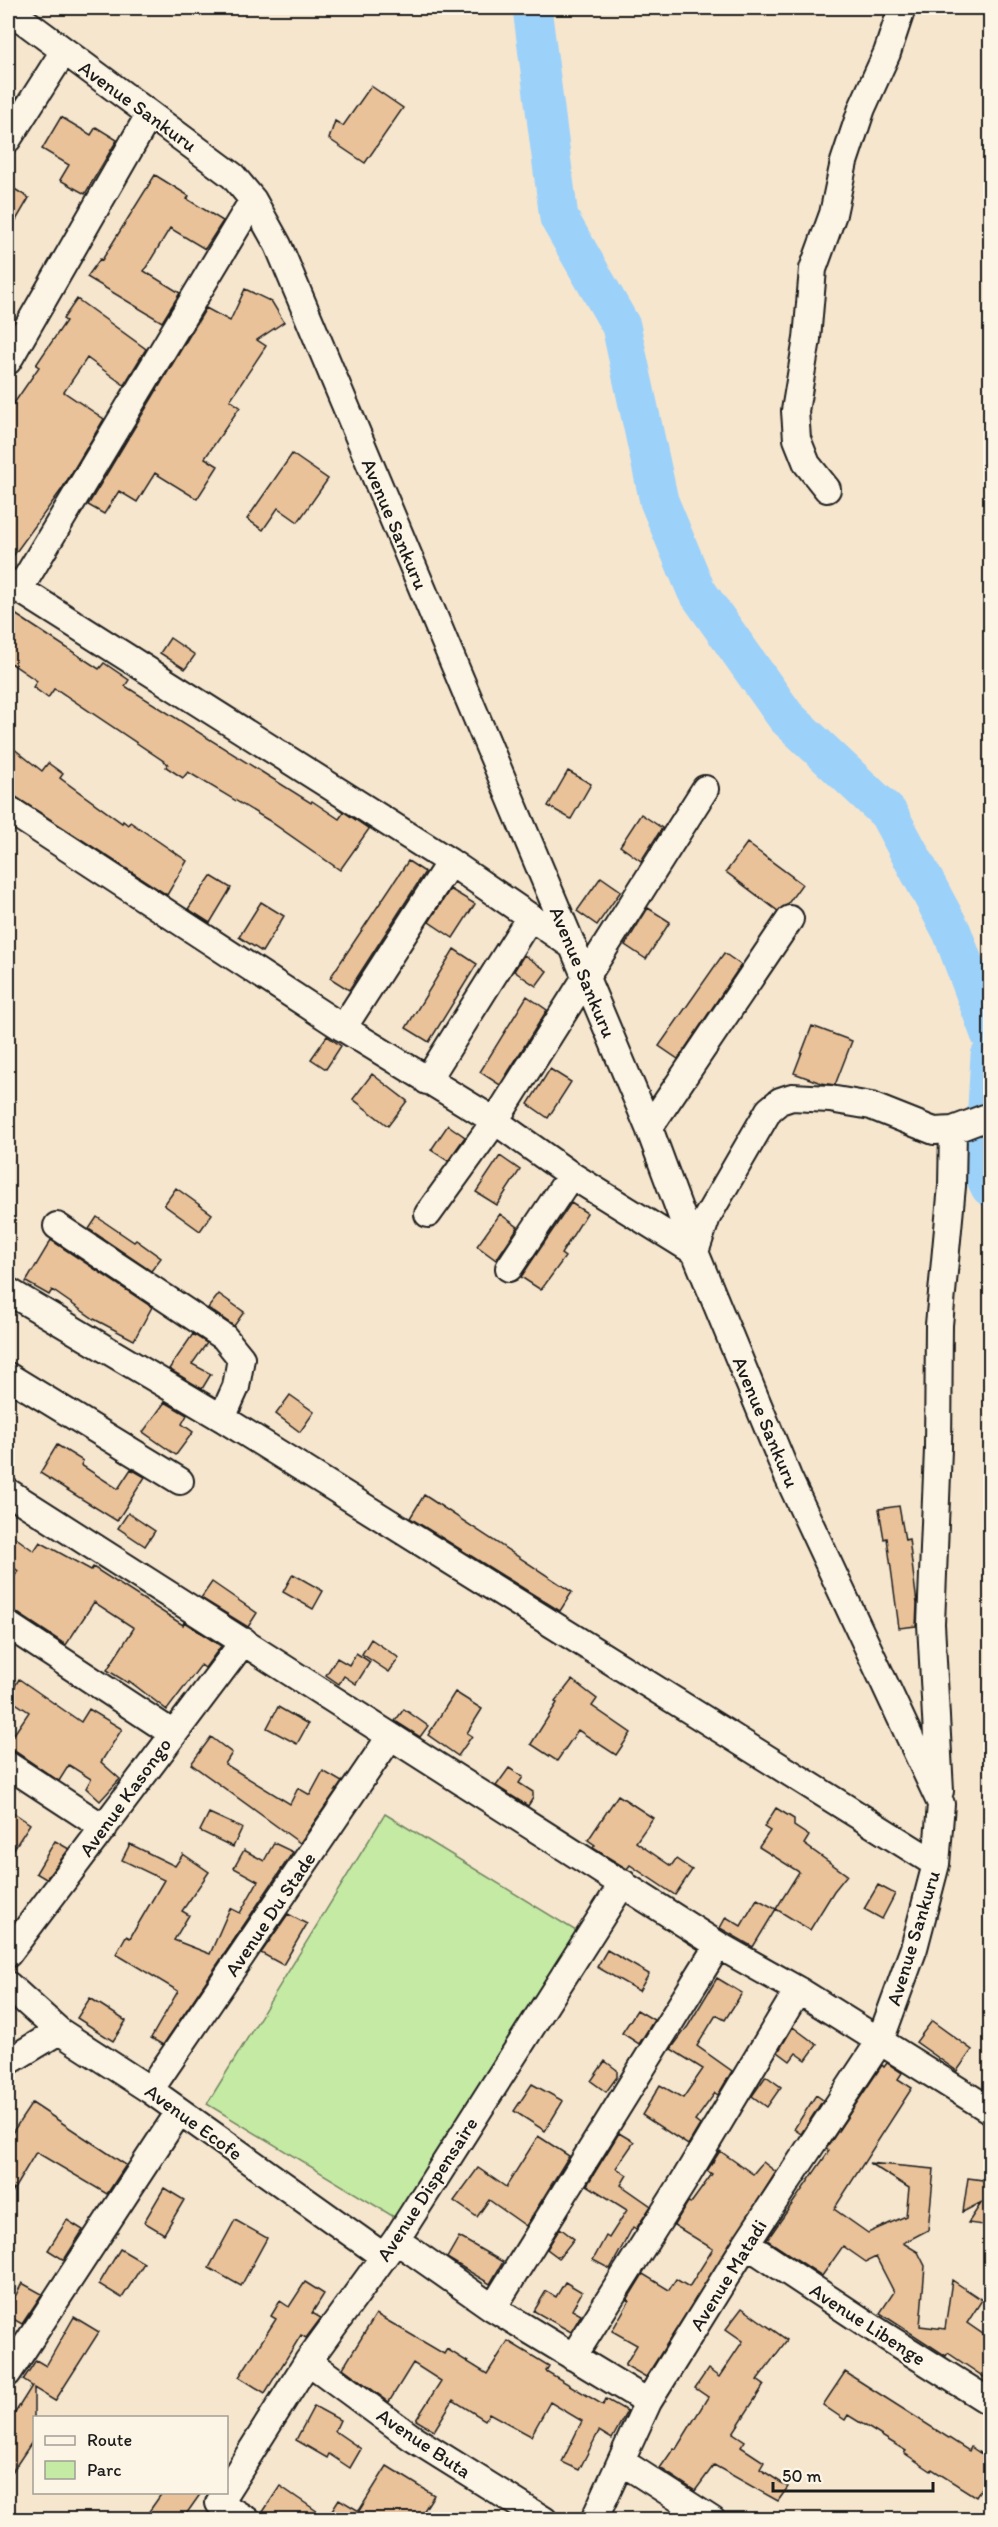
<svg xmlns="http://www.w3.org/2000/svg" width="998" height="2527" font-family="Itim,sans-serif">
<rect width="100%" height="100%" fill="#f6e6ce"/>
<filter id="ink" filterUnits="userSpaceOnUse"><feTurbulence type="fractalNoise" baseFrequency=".0167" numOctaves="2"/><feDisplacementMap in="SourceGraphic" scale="12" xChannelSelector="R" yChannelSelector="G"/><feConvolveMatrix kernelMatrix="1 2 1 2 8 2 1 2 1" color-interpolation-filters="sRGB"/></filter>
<g filter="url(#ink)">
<path fill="#c5eaa4" stroke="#708360" stroke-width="1.5" d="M385,1814l196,120 -177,289 -197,-119z"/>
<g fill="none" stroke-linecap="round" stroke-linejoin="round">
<path stroke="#9cd1fa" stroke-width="39" d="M532,8l27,210 62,108 38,175 37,89 90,127 102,96 64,119 38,102
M990,1056l-7,117 7,14"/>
</g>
<path fill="#e9c29a" stroke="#1c1c1c" stroke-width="1.5" d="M371,86l32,22 -38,55 -36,-24 6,-18 8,5z
M61,117l30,18 5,-8 21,13 -32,54 -25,-14 9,-15 -27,-16z
M155,175l34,21 -2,3 36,22 -18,28 -35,-21 -26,43 36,22 -18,29 -75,-45 13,-18 2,1z
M8,185l21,13 -21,36z
M245,289l27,13 12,20 -27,18 9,6 -36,54 10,7 -35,51 13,8 -21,33 -42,-26 -18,29 -18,-11 -15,23 -16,-9 118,-197 24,13z
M77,299l69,50 -22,36 -37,-27 -23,34 40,27 -42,70 -54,74v-151l31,-45 -3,-2 30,-44 -3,-2z
M292,454l36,25 -30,43 -20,-14 -15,22 -16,-11z
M15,614l84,55 5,-6 25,17 -4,6 186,117 1,-2 27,18 5,-7 25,17 -29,41 -72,-50 -80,-48 -5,6 -17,-11 2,-3 -109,-73 -5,-2 -6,9 -15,-11 4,-6 -29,-20v-37z
M170,638l25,17 -10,14 -25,-16z
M8,744l34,27 6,-8 15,11 -3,4 62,45 1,-2 5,4 2,-3 57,39 -20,34 -159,-103z
M568,771l23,13 -20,35 -23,-13z
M641,814l21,14 -21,33 -21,-15z
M747,843l55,41 -15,21 -9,6 -52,-39z
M408,861l17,11 -76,118 -19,-12z
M211,876l20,12 -21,35 -22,-14z
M601,877l20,14 -24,34 -20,-14z
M450,889l25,15 -22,34 -24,-16z
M261,902l23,14 -22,36 -23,-15z
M648,908l22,14 -24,37 -21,-14z
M454,949l23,15 -48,78 -23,-14z
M724,953l17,12 -63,94 -19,-13z
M524,955l23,16 -11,15 -22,-15z
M527,996l20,14 -47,75 -20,-13z
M812,1026l40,15 -17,44 -14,-2 -27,-10z
M327,1036l14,10 -15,23 -15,-10z
M550,1069l21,13 -23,36 -20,-14z
M372,1074l35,27 -19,25 -35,-27z
M448,1125l17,12 -17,24 -17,-11z
M500,1156l20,14 -23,35 -21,-13z
M176,1188l36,26 -12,17 -36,-26z
M571,1203l16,10 -26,41 4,3 -24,33 -20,-13z
M500,1214l18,13 -22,33 -19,-14z
M97,1217l37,25 2,-2 25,18 -10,13 -62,-42z
M51,1240l101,67 -18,33 -40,-21 -42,-29 -3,5 -23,-13z
M219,1294l25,18 -10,14 -26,-18z
M193,1334l14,9 -15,21 19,10 -9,15 -33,-20z
M290,1395l24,17 -14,20 -24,-18z
M165,1402l22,13 -5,9 11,8 -17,23 -33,-23z
M57,1445l26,16 -2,4 37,24 13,-20 14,8 -28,44 -77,-48z
M424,1495l148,97 -12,19 -150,-93z
M899,1506l6,34 4,-1 8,65 -1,22 -17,2 -12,-90 -3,1 -5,-30z
M128,1513l27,18 -10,15 -27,-18z
M8,1532l26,19 6,-9 51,28 2,-3 90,58 1,-3 37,24 -16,22 -4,-3 -34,45 -38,-29 -1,2 -21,-13 27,-42 -40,-26 -28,43 -50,-33 -8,-2v-24l10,-15 -10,-8z
M293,1574l30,17 -10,18 -30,-17z
M212,1582l45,31 -9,14 -47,-29z
M371,1639l28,19 -10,14 -27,-18z
M356,1653l14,9 -14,22 -12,-8 -5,8 -13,-9 11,-17 12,7z
M19,1679l62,43 8,-13 33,20 -21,33 19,17 -20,22 -14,-13 5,-9 -22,-14 -10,16 -43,-29 -8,-2v-7l21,-31 -21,-14z
M572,1680l25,19 -5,7 39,27 -15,22 -38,-25 -21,31 -26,-17 26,-41 -2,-1z
M455,1692l27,17 -15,24 5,3 -14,20 -30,-21z
M278,1707l30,17 -11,20 -30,-16z
M404,1709l24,17 -8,11 -25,-16z
M211,1737l21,16 -7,11 65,40 8,-16 12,7 13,-24 19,11 -42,61 -109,-79z
M509,1768l14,9 -4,6 14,9v6l-5,8 -32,-20z
M618,1795l35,23 -17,24 35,24 5,-7 16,11 -17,25 -45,-30 -3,4 -34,-21 2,-3 -7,-5z
M776,1808l18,11v7l15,10 -5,8 43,31 -13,16 -24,39 -34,-21 23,-37 -40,-25 11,-16 -6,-4z
M8,1809l22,15 -22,34z
M209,1813l33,15 -9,19 -33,-16z
M55,1841l14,8 -23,30 -10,-6z
M274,1843l19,9 -130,193 -12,-7 27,-47 -62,-37 10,-18 4,2 34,-58 -42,-20 8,-16 45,22 8,-12 26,18 -27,39 7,4 -15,25 36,14 20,-46 10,5 18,-32 -24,-13 10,-18 20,11z
M878,1885l17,9 -13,25 -18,-10z
M757,1899l19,10 -23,38 -33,-19 6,-11 15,9z
M288,1914l19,10 -24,41 -22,-12z
M607,1950l42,24 -10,17 -42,-24z
M717,1978l25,15 -17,27 -9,-5 -19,31 35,25 -14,24 -3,-2 -20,28 5,4 -12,20 -46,-30 18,-30 23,13 20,-29 -32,-20 17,-23z
M90,1998l36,23 -13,20 -36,-23z
M637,2010l17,10 -15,24 -17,-11z
M932,2021l40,29 -15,21 -41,-29z
M793,2027l24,18 -11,15 -10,-7 -6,8 -12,-9z
M605,2061l12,9v7l-11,15 -15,-11z
M887,2063l15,10 -4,6 14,9 -78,121 34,24 38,-17 3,-28 -40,-25 65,6 -6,61 -25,13 15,9 7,14 -5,60 25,3 7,-49 30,20 -15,23 23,16v42l-42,-28 -2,3 -66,-43 14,-21 -18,-35 -10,5 -23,-16 -21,30 -55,-36 62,-89 -3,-2 56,-84 2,2z
M766,2076l15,11 -14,20 -15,-11z
M532,2084l31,17 -18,30 -31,-20z
M816,2095l7,5 -22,34 -7,-5z
M32,2103l94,62 -19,29 -71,-42 -28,47v-60z
M619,2133l15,9 -18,26 11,7 -6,10 30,21 -15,23 -3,-2 -23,42 -17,-9 13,-24 3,2 18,-28 -40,-25z
M538,2136l31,20 -43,70 -37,-26 -12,17 -23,-16 24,-33 28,19z
M720,2151l33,23 10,-12 13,10 -130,205 -21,-12 12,-20 -25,-14 17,-30 -2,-1 16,-26 26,16 7,-11 13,8 24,-38 -39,-24 14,-23 3,1 21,-29 -5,-3z
M968,2178l22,3v45l-22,-3 14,-21 -19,10z
M164,2188l20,12 -20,34 -20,-12z
M67,2220l16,10 -19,30 -16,-10z
M235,2220l32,18 -26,48 -32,-18z
M560,2228l14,11 -15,19 -12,-9z
M459,2237l44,25 -13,22 -43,-26z
M120,2249l24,14 -22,35 -23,-14z
M305,2282l19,12 -12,19 9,5 -15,20 -5,-3 -36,58 -26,-16 37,-58 -5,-3 9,-15 9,6z
M565,2282l17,10 -10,18 9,5 -10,17 -37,-21 12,-20 10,6z
M22,2283l20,11 -20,30 -14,-8v-5z
M742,2308l45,32 -30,40 7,5 -31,48 12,8 -4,6 23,15 -4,7 28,18 -10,14 -64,-36 -19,26 -35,-23 14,-20 2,1 32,-52 -13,-9 13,-19 11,8 24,-36 -17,-12z
M376,2314l68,40 3,-5 40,25 21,-33 41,25 -3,5 57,34 3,-6 21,12 -15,28 -13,-8 -20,39 -17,-8 20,-41 -32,-19 -19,34 -42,-23 -4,7 -32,-20 -19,31 -18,-11 25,-39 -28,-18 -24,39 -46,-34z
M74,2317l25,15 -44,69 -21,-13v51l-26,39v-54l24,-38 -9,-6 13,-20 10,6z
M845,2372l124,79 2,-4 19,13v15l-14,22 -44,-28 -1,2 -27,-18 2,-2 -58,-36 -3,5 -22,-15z
M314,2406l26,14 -5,11 26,18 -11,19 -21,-14 -2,4 -31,-18z
M387,2466l47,29 -16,25h-156l-1,-5 19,-29 47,32 12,-19 20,12z
M162,2493h39l-19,27h-39z"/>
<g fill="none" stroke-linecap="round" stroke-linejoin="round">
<defs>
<path id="street" d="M8,9l225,167 20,24 25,45 371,883 46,124 93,225 153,327 -5,60 -22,84 -34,93 -134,203 -98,158 -54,118
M8,139l56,-88
M8,361l141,-246
M827,489l-20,-25 -10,-25 -2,-28 12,-72 6,-70 20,-55 11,-52 18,-54 25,-55 15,-45
M8,582l442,280 121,83
M19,590l234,-390
M8,809l335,219 152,93 76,54 124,77 12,-35 62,-107 11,-9 12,-4 38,2 41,7 63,25 19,-1 37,-14
M343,1028l107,-166
M427,1081l103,-164
M649,1128l141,-209
M428,1214l67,-93 210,-332
M57,1226l167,111 17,21 -5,29 -14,31
M509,1268l62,-93
M8,1291l214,127 714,446
M8,1376l172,105
M8,1492l710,453 80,45 192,120
M8,1625l164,108
M8,1765l96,63
M940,1791l-9,-167 7,-175 1,-124 13,-139 1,-56
M8,1954l236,-313
M8,1985l51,46 91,59 233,166
M8,2062l51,-31
M150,2090l240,-353
M396,2240l97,68 155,94
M746,2244l139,92 105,66
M493,2308l225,-363
M573,2357l109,-173 116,-194
M308,2361l103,76 133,83
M8,2373l171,-261
M622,2462l90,58
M226,2491l82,-130 88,-121 227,-357
M219,2503l28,17"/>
</defs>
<use href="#street" stroke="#1c1c1c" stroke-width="30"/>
<use href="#street" stroke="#fcf5e5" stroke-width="26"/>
</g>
</g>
<g text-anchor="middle" stroke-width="4.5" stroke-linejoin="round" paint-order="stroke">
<g font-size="20" fill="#1c1c1c" stroke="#fcf5e5">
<text transform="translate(138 106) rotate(36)" y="7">Avenue Sankuru</text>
<text transform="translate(395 524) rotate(67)" y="7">Avenue Sankuru</text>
<text transform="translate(583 972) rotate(67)" y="7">Avenue Sankuru</text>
<text transform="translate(766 1422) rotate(67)" y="7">Avenue Sankuru</text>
<text transform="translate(125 1797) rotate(-54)" y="7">Avenue Kasongo</text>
<text transform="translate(270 1914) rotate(-56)" y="7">Avenue Du Stade</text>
<text transform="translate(913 1938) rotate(-73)" y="7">Avenue Sankuru</text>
<text transform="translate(194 2122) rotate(36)" y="7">Avenue Ecofe</text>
<text transform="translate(427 2189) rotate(-57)" y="7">Avenue Dispensaire</text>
<text transform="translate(728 2275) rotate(-58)" y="7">Avenue Matadi</text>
<text transform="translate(868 2324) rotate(33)" y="7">Avenue Libenge</text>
<text transform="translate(424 2443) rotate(34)" y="7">Avenue Buta</text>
</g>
</g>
<rect width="998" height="2527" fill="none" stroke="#fcf5e5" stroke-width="30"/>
<rect x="15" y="15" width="968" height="2497" fill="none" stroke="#1c1c1c" stroke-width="2" filter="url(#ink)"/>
<rect x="33" y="2416" width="195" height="78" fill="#fcf5e5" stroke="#a29e95" stroke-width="1.5"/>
<rect x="45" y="2436" width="30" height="9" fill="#fcf5e5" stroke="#a29e95" stroke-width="1.5"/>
<text x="87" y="2446" font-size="18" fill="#1c1c1c">Route</text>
<rect x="45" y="2461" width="30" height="18" fill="#c5eaa4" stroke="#a29e95" stroke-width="1.5"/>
<text x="87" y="2476" font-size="18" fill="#1c1c1c">Parc</text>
<path d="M773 2482v9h160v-9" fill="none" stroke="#1c1c1c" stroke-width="3"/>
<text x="782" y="2482" font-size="18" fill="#1c1c1c" stroke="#fcf5e5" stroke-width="4.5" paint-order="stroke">50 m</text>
</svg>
